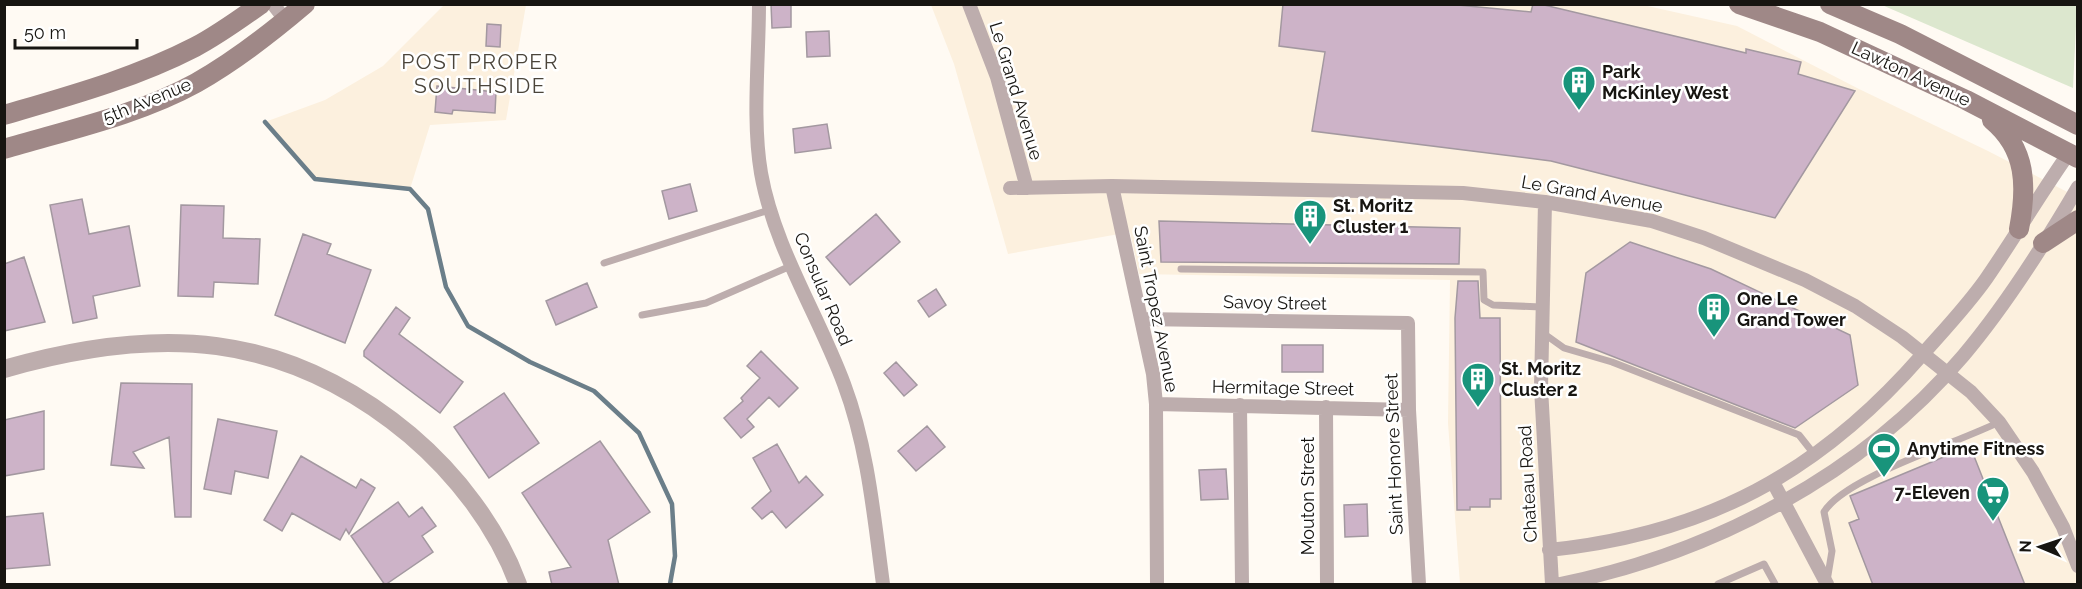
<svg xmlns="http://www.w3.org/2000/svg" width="2082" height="589" font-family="Raleway,sans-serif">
<rect width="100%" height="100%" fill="#fffaf3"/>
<path fill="#fcf0de" d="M444,5h82l-20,115 -76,5 -20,64 -95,-10 -50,-57 60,-22 58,-34z
M931,5h712l94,21 122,63 129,62 89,46v387h-617l-12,-161 2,-143 -311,-6 -9,-42 -122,22 -54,-190z"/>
<path fill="#dce7ce" d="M1882,5h195l-4,83z"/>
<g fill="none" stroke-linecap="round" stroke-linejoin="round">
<path stroke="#6b7e89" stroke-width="4.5" d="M265,122l50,57 95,10 18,20 18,78 22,39 62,36 64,29 45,42 33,71 3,52 -5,28"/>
</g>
<path fill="#cdb3c8" stroke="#a398a0" stroke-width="1.5" d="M771,4h20v23l-19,1z
M1283,4h164l84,8 2,-8h7l206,49v-4l55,13 -3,12 57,17 -80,127 -224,-57 -239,-30 13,-79 -46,-6z
M487,24l14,1 -1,22 -14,-1z
M829,31l1,25 -23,1 -1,-25z
M437,86l59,6 -1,21 -42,-3 -1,4 -17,-2z
M827,124l4,24 -36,5 -2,-24z
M690,184l7,27 -28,8 -7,-28z
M82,199l7,35 40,-8 11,60 -47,10 4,22 -24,5 -23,-118z
M181,205l43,1 -1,32 37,1 -2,45 -44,-2 -1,15 -35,-1z
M876,214l24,28 -50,43 -24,-28z
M1159,221l301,7 -1,36 -298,-2z
M303,234l28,10 -4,10 44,16 -26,73 -70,-28z
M1630,242l81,27 139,66 8,50 -63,43 -219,-86 10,-69z
M24,257l21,65 -41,9v-67z
M1458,281h20l2,37h20l1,181h-11v8h-20v3h-13l-2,-192z
M587,283l10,24 -41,18 -10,-24z
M936,289l10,16 -17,12 -11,-16z
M396,307l14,11 -11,16 64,48 -23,31 -76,-57v-5z
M1282,345h41v27h-41z
M761,351l37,37 -19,19 -10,-10 -22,22 7,8 -13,11 -17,-20 19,-17 -2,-3 19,-20 -13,-12z
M896,362l21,23 -13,11 -20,-23z
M121,383l71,1 -1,133h-16l-6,-80 -36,15 11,16 -33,-3z
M504,393l35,50 -50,35 -35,-51z
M44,411v58l-40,7v-56z
M218,419l59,12 -9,47 -33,-7 -4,23 -27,-5z
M927,426l18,21 -29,24 -18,-20z
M600,441l50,71 -42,28 11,45h-67l-3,-13 22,-5 -49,-74z
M777,444l22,39 7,-7 17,19 -37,33 -14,-17 -10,8 -10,-11 19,-17 -18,-33z
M1970,446l55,139h-152l-24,-62 10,-4 -9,-23z
M301,456l55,32 5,-9 14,9 -26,46 -3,-5 -6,11 -48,-27 -10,18 -18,-11z
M1226,469l2,30 -27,1 -2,-30z
M398,502l11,15 13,-10 14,19 -14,10 11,16 -48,33 -34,-49z
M1367,504l1,32 -23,1 -1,-32z
M43,513l7,52 -46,4v-52z"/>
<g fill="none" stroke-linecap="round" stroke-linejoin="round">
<path stroke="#bdadad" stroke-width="7" d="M604,263l165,-53
M1181,269l302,3 1,28 9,5 48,2
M642,315l64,-12 87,-38
M1543,333l21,15 48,14 177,69 10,4 15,19
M1827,581l5,-30 -8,-39c21,-35 134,-69 175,-90
M1718,584l46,-20 11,20"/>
<path stroke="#bdadad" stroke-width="14" d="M273,4l13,17
M759,4c0,54 -7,116 2,169 13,74 57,141 83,211 24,64 30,133 39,200
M969,4l28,73 30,111
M1112,186l41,188 3,30 1,180
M1010,188l102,-2 351,7 82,9 107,19 52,17 101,42 50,26 47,31 69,55 28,30 34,50 30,55 15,39
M1545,202l-4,186 11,196
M1141,319l267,4 1,87 10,174
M1156,404l253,6
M1240,405l2,179
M1326,407l1,177
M1773,482l54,102
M1549,550c157,-16 270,-77 373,-195 22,-25 45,-49 64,-76 29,-42 54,-85 83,-126
M1560,584c151,-30 302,-109 403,-228 43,-51 81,-111 115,-169"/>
<path stroke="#bdadad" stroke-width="18" d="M4,369c153,-44 280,-39 406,66 46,39 87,92 108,149"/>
<path stroke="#9f8887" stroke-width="20" d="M1739,4l81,28 146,68 112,58
M1830,4l70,30 178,91
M4,115c65,-19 131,-37 191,-68 23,-12 45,-28 66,-43
M1992,120c35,29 35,67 27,109
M4,149c64,-19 134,-34 192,-66 39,-22 75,-50 109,-79
M2043,243l35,-23"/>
</g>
<defs>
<symbol id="building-pin" viewBox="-11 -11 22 30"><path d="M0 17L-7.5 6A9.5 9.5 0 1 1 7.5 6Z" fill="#18947b" stroke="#fff"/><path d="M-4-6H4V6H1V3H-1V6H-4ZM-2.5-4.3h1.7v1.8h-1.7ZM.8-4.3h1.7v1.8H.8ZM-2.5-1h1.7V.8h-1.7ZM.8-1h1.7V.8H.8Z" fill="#fff"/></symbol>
<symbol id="stadium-pin" viewBox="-11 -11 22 30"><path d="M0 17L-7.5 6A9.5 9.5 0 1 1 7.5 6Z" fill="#18947b" stroke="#fff"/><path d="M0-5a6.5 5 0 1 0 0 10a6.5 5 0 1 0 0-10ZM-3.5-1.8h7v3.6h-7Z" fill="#fff"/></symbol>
<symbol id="supermarket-pin" viewBox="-11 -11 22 30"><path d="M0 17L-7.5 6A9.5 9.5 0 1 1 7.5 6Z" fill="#18947b" stroke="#fff"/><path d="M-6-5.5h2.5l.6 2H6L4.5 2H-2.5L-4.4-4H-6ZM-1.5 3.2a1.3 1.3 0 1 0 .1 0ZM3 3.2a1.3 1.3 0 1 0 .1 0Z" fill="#fff"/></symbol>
</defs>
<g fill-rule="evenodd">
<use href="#building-pin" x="1560" y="63" width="38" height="52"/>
<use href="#building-pin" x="1291" y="197" width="38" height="52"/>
<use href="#building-pin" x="1695" y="290" width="38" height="52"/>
<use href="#building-pin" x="1459" y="360" width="38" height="52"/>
<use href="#stadium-pin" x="1865" y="430" width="38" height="52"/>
<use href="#supermarket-pin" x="1974" y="474" width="38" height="52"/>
</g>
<g text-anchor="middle" stroke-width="5" stroke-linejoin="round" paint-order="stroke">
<g font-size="18" font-weight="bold" fill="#171511" stroke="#fff" text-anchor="start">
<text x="1602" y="78">Park<tspan x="1602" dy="21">McKinley West</tspan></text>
<text x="1333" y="212">St. Moritz<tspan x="1333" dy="21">Cluster 1</tspan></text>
<text x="1737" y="305">One Le<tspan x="1737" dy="21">Grand Tower</tspan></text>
<text x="1501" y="375">St. Moritz<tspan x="1501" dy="21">Cluster 2</tspan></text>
<text x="1907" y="455">Anytime Fitness</text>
<text x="1970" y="499" text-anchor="end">7-Eleven</text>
</g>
<g font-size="18" fill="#171511" stroke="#fff">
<text transform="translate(1911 74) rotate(25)" y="6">Lawton Avenue</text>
<text transform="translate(1016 91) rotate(73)" y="6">Le Grand Avenue</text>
<text transform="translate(147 101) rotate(-22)" y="6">5th Avenue</text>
<text transform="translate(1592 194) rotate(10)" y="6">Le Grand Avenue</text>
<text transform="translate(823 289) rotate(67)" y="6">Consular Road</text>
<text transform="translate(1275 303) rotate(1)" y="6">Savoy Street</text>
<text transform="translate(1156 309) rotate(79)" y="6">Saint Tropez Avenue</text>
<text transform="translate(1283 388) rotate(1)" y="6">Hermitage Street</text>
<text transform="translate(1394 454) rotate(-92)" y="6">Saint Honore Street</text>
<text transform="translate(1528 484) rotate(-93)" y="6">Chateau Road</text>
<text transform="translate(1308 496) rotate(-90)" y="6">Mouton Street</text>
</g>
<g font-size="21" letter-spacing="1.5" fill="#4b453b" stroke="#fff">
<text x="480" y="69">POST PROPER<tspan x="480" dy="24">SOUTHSIDE</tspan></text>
</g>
</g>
<rect width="2082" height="589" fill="none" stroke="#171511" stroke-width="12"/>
<g transform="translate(2040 547) rotate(272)" stroke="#ffffff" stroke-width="4.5" paint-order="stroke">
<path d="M0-4.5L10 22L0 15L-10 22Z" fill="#171511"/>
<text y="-9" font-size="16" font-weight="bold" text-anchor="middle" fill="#171511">N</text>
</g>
<path d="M15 39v9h122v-9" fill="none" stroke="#171511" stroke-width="3"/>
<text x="24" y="39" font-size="18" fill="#171511" stroke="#ffffff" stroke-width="4.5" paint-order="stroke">50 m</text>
</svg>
